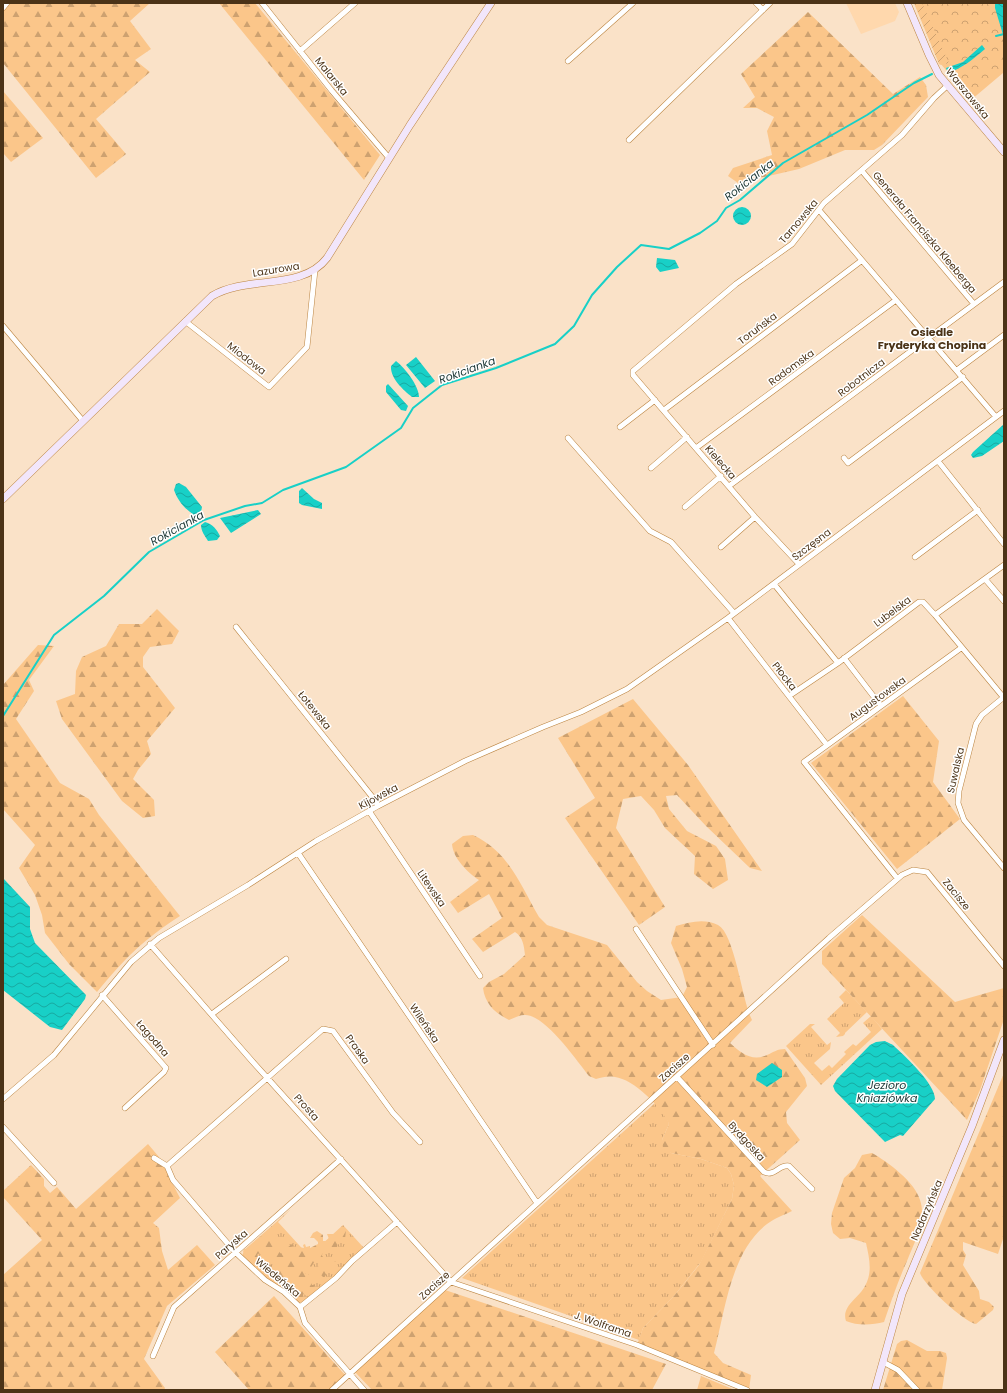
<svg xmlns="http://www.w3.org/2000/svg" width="1007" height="1393" font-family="Poppins,sans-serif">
<defs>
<pattern id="grass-tufts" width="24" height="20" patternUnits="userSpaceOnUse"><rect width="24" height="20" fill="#fbc68a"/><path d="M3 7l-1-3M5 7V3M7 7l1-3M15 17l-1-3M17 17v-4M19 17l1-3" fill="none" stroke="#cda170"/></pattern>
<pattern id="forest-firs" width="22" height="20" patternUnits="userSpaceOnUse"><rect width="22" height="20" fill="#fbc68a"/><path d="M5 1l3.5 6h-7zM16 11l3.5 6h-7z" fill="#cda170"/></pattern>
<pattern id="park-crowns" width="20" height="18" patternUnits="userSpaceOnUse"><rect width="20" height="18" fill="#fbc68a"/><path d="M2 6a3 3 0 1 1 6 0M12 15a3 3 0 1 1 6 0" fill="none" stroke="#cda170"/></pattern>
<pattern id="garden-furrows" width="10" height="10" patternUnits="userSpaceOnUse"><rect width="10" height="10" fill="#fbc68a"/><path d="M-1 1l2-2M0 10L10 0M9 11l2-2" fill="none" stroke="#cda170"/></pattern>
<pattern id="water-waves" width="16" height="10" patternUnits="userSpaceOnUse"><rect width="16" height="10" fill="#18d0c7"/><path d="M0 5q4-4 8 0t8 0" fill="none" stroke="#18a9a1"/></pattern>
</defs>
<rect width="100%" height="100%" fill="#fae2c8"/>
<path fill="#ffd8ad" d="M846,3h49l4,9 -4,9 -34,13z"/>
<path fill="url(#grass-tufts)" d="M846,990l21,22 -22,21v1l-2,2 -7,1 4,-4 -13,-14 17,-16 -5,-6z
M871,1016l11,13 -61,56 -35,-39 24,-22h5l-4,3 16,18 4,-3 -1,7 -16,14 8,8 7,-6 3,3 14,-14 -2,-2 9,-8 3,2 15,-14 -8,-9z
M655,1103l10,10 4,11 -7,16 9,13 30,6 26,9 4,6 3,11 -2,14 -31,63 -27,34 -31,32 -4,12 -177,-62z
M291,1209l-13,13 31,34 34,-31 21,23c-21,18 -39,42 -64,55l-41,-30 -16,-22z"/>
<path fill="url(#forest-firs)" d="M3,3h147l-20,18 21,28 -16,11 15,12 -54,47 30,35 -30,24 -93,-115z
M219,3h36l125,152 -16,25z
M808,12l85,82 27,-17 6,8 2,12 -46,48 -8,5h-29l-46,19 -61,14 -10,-7 5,-8 39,-13 -5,-24 7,-14 -17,-9h-14l12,-11 -14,-23z
M3,91l40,47 -32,24 -8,-9z
M157,609l22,22 -7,13 -22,3 -7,10v10l32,41 -28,33 4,13 -13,16 -5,9 21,21 1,16 -12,2 -21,-17 -60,-82 -6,-18 19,-7 1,-23 6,-14 24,-11 13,-22h23z
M38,645l16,1 -25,34 5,11 -18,28 44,64 29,16 10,16 81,101c-36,23 -56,43 -83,76l-28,-28 -24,-31 -3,-18 -7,-20 -16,-27 16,-23 -32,-36v-124z
M903,696l36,45 -6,41 27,37 -63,50 -86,-106z
M633,699l55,66 74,106 -12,-3 -44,-42 -29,-31 -11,1 3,13 18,22 29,15 9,13 3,21 -15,9 -19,-15 1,-18 -30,-28 -11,-18 -13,-14 -18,3 -7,29 49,79 -26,18 -74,-107 30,-20 -37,-60z
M473,835c36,17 47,49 66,82l8,8 60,20 30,37 10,9 14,9 21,-3 5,-10 -5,-18 -11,-26 5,-17c14,-4 28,-8 42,-1 17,9 24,76 34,95l-22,23c11,10 22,19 37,12 7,-3 10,-6 18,-6l20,29 2,8 -21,26 1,11 13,17 -40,36 32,35c-8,4 -17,7 -25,13 -36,27 -42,87 -53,129l9,10 28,12 -2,15 -112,-45 6,-17 31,-32 25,-31 33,-66 2,-14 -3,-11 -4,-6 -26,-9 -30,-6 -8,-5 -1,-8 7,-16c-7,-17 -36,-45 -54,-47 -7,-1 -12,0 -19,2l-7,-3c-12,-15 -45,-63 -65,-61 -5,0 -10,3 -15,5 -14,-7 -24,-16 -26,-32l6,-6 15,-8 21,-19c-1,-9 -2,-18 -10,-23l-32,20 -11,-13 30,-21 -13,-24 -31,19 -8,-11 29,-22c-12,-8 -26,-22 -27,-36l11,-8z
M862,915l93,87 49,-14v31l-24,71 -13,30 -145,-156v-13z
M1004,1073v163l-6,18 -35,-12v8l3,5 -3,10 16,26 1,8 9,3 5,5 -1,3 -17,14c-12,-2 -53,-40 -56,-51z
M148,1144l11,13 21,41 -27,25 6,5 3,23 6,19 29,-25 18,20 -48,41 -23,53 21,29 -1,2h-161v-115l39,-35 -39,-43v-6l28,-26 13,14v7l6,7 7,-6 19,22z
M872,1153c16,9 43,29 48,47 7,20 -6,43 -13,61 -9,20 -16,41 -23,61 -11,3 -27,4 -38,-1 -5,-15 13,-23 19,-35 8,-14 4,-29 1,-43l-16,-5 -10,1 -7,-6 -2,-9 1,-11 12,-35 11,-10 7,-13z
M343,1228l3,2 -1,9 -7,4 -1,4 -5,2 -9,-3 -1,10 5,4 10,-6 3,5 -3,3 -5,-1 -3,12h-2l-3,5 -4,-4 -2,-9 2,-3 -3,-4 -6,9 -2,-2 -7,2 4,7 2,-1 4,12h3l-5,7v5l-7,-3 -1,7h-5l-2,-3 1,-6 -5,-3 4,-6 -2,-4 -13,9 -10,-8 9,-6 -1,-4c-8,-5 -8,-18 -21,-16v4l9,7 4,-1 2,4 -9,6 -6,-3 -15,-13 2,-9h7l5,-9 7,-5 8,5 10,-1 -1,5h-4l-2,5 2,3 2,-2 3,4 3,-3 2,1 1,-4 5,-4 3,1 -4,2 2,2 -2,3h3v4l7,-5 -6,-1 3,-3 6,1 -1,-3 2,-1 1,3 4,-1v2l8,-4v-2l-4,-4h-4l3,-5 4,-2 6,4v6h3l3,-2 -2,-5h8z
M445,1290l221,74 -14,26h-280l-17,-18z
M274,1296l72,80 -15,14h-82l-34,-38z
M907,1340l20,11h13l6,2 1,5 -5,32h-59l14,-46 4,-3z
M701,1376l34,14h-38z"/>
<path fill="url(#park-crowns)" d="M914,3h90v71l-1,-1 -32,27 -31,-37z"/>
<path fill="url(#garden-furrows)" d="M914,3h8l27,60 -8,2 -2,-1z"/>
<path fill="url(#water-waves)" d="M995,3h9v35l-9,-30z
M982,45l3,4c-12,10 -22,19 -37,24l-2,-5 17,-6z
M733 216a9 9 0 1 1 18 0a9 9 0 1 1-18 0Z
M657,258l18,2 4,8 -19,4 -4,-5z
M416,357l19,24 -10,7 -19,-23z
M396,361c9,7 23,25 23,36h-7c-9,-7 -22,-19 -21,-31z
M388,384l20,22 -2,5 -5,-1 -15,-18v-6z
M1004,424v17l-22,15 -9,2 -2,-3 2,-3z
M179,483l7,4 16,20 -1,5 -7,3c-10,-7 -16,-14 -20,-25l2,-6z
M302,488l12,11 8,4v6l-20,-4 -3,-2v-12z
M258,510l3,4 -30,19 -11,-15z
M205,522c8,2 12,8 15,14l-3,4 -9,1c-3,-5 -7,-10 -7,-16z
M3,878l27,29v22l5,14 51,52 -1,4 -23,31 -12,-3 -47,-37z
M885,1041c3,2 8,3 10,6 11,10 40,37 40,52l-32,37 -3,-1 -15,7 -50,-51 -2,-5 4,-7 33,-34 6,-3z
M772,1063l10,7v7l-15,10 -11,-7 1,-6z"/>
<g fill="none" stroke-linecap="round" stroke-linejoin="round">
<path stroke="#18d0c7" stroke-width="2" d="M996,36l8,-2
M3,716l51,-81 50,-39 45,-44 55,-32 41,-14 17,-3 21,-13 63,-23 55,-39 12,-20 29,-23 54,-17 59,-24 19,-18 18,-31 25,-28 24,-22 28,4 31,-16 17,-12 9,-13 14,-8 43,-37 84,-48 47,-32 18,-9"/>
<defs>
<path id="street" d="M262,3l70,88 57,67
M756,3l7,7
M3,8l4,-5
M300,51l55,-48
M568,61l65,-58
M629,140l141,-137
M862,171l112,133
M819,210l177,207
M185,321l84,66 38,-40 8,-77
M3,326l80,95
M957,370l47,-35
M664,410l197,-149
M620,427l35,-27
M568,438l82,93 21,11 63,71
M696,448l200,-148
M844,458l4,5 115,-86
M938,461l66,83
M651,468l36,-31
M729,486l275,-204
M685,507l36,-31
M721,547l34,-30
M915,557l63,-47
M799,564l-44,-47 -122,-142v-4l103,-87 56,-40 32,-41 78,-68 32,-37 14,-13
M985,579l19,22
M774,584l64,79
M935,615l69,83
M728,618l99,127
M236,627l138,172 4,7
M844,658l37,48
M789,696l49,-33 81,-61h4l12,13 69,-50
M1004,697l-22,18 -6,9 -17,67 -1,12 6,17 40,48
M369,811l111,165
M298,853l239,350
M897,878l-93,-116 157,-114
M636,929l77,116
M150,944l102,117 199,221 186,63 110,45
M102,995l64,73 -2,4 -39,36
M212,1014l74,-55
M677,1077l87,95c11,5 15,-8 25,-6l23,23
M3,1099l51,-44 77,-93 28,-24 89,-53 68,-44 62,-35 87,-45 78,-34 38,-15 46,-23 101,-71 276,-207
M3,1127l51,56
M154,1158l13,8 6,14 62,72 30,28 19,12 16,15 5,16 59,67
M167,1166l156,-137 10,2 60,82 27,29
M300,1307l36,-29 16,-17 45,-39
M153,1356l21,-49 167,-148
M883,1362l15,8 19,20
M332,1390l497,-452 73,-63 11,-5 14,2 77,94"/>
<path id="secondary" d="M907,3l22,52 10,20 65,77
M3,499l209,-203c35,-21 90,-5 115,-38l83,-133 81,-122
M875,1390l27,-96 70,-168 32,-86"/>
</defs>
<use href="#street" stroke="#bb8440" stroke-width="6"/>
<use href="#secondary" stroke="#bb8440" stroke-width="8"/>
<use href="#street" stroke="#fff" stroke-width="5"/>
<use href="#secondary" stroke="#f2e6fb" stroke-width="7"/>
</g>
<g text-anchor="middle" stroke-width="3" stroke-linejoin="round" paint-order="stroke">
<g font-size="10" fill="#4b3317" stroke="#fff">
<text transform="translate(332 76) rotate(51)" y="4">Malarska</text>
<text transform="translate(968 93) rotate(51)" y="4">Warszawska</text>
<text transform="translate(798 221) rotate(-50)" y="4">Tarnowska</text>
<text transform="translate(925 232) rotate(50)" y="4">Generała Franciszka Kleeberga</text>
<text transform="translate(276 269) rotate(-9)" y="4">Lazurowa</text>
<text transform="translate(757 328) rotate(-37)" y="4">Toruńska</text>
<text transform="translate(247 358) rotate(38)" y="4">Miodowa</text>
<text transform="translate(791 367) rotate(-36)" y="4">Radomska</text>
<text transform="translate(861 377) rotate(-37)" y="4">Robotnicza</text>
<text transform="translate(721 462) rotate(49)" y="4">Kielecka</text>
<text transform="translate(811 544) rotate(-37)" y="4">Szczęsna</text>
<text transform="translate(892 611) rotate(-37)" y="4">Lubelska</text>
<text transform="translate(785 676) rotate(52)" y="4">Płocka</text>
<text transform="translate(877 698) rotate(-36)" y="4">Augustowska</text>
<text transform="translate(315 710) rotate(51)" y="4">Łotewska</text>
<text transform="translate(955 770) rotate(-77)" y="4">Suwalska</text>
<text transform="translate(378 796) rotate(-28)" y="4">Kijowska</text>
<text transform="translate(432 888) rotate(56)" y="4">Litewska</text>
<text transform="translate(957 894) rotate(51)" y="4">Zacisze</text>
<text transform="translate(425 1023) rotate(56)" y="4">Wileńska</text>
<text transform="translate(153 1038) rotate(49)" y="4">Łagodna</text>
<text transform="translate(358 1049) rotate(54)" y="4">Praska</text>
<text transform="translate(674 1067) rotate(-42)" y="4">Zacisze</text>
<text transform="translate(307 1107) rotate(48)" y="4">Prosta</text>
<text transform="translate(747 1141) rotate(48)" y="4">Bydgoska</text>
<text transform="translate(926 1210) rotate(-67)" y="4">Nadarzyńska</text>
<text transform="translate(231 1244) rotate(-41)" y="4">Paryska</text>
<text transform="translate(278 1277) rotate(40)" y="4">Wiedeńska</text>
<text transform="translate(434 1285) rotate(-42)" y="4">Zacisze</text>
<text transform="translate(603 1324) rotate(19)" y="4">J. Wolframa</text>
</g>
<g font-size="11" font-style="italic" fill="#213b39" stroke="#fff">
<text transform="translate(749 180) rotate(-38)" y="4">Rokicianka</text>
<text transform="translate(467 370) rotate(-20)" y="4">Rokicianka</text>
<text transform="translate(177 528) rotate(-29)" y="4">Rokicianka</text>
<text x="887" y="1089">Jezioro<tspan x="887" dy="13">Kniaziówka</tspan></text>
</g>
<g font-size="11" font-weight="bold" fill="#4b3317" stroke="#fff">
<text x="932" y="336">Osiedle<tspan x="932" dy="13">Fryderyka Chopina</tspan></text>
</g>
</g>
<rect width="1007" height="1393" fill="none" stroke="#4b3317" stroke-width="8"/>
</svg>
